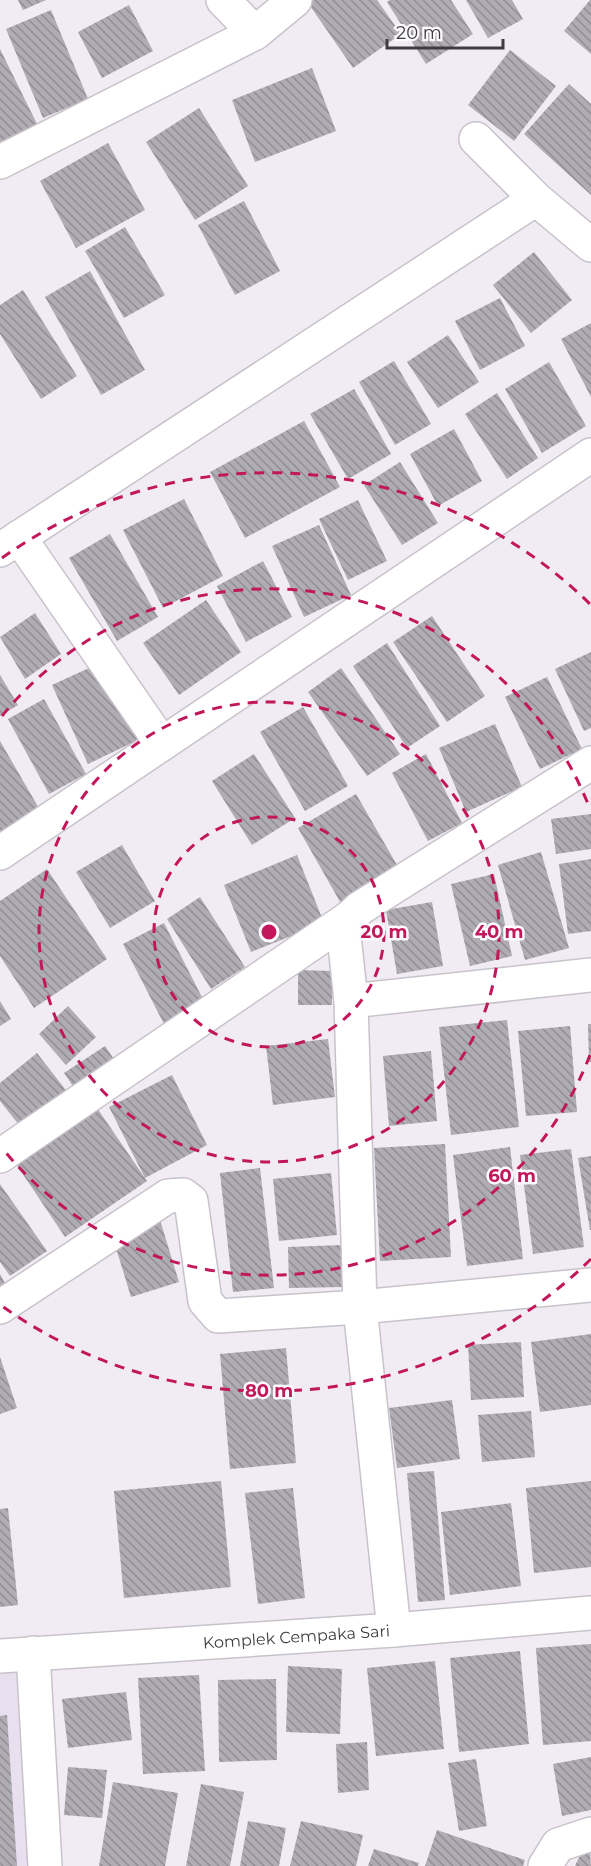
<svg xmlns="http://www.w3.org/2000/svg" width="591" height="1866" font-family="Montserrat,sans-serif">
<defs>
<pattern id="building-back-hatch" width="6" height="6" patternUnits="userSpaceOnUse" patternTransform="scale(1.5)"><rect width="6" height="6" fill="#b0acb3"/><path d="M-1 5l2 2M0 0l6 6M5-1l2 2" fill="none" stroke="#908d93"/></pattern>
</defs>
<rect width="100%" height="100%" fill="#f1ecf4"/>
<path fill="#e9e0ef" d="M16,1671l20,195h-36v-194z"/>
<path fill="url(#building-back-hatch)" d="M18,0h28l-23,10z
M313,0h64l24,34 -48,34 -45,-65z
M390,0h61l22,34 -47,30 -39,-62z
M466,0h46l11,19 -35,19z
M590,0h1v54l-27,-23z
M129,5l24,46 -51,27 -24,-46z
M51,10l37,89 -45,19 -37,-89z
M0,49l37,75 -37,18z
M510,50l46,36 -42,55 -46,-36z
M312,68l24,63 -81,31 -23,-62z
M569,84l22,20v91l-67,-61z
M199,108l49,78 -53,34 -49,-78z
M108,143l37,67 -69,38 -36,-67z
M244,201l36,70 -45,24 -37,-70z
M125,227l40,68 -41,23 -39,-67z
M534,252l38,48 -41,33 -38,-48z
M90,271l55,99 -44,25 -56,-98z
M23,290l54,86 -36,23 -41,-65v-29z
M500,298l25,48 -45,24 -25,-49z
M591,323v74l-30,-58z
M448,335l31,47 -41,26 -31,-46z
M394,361l37,63 -36,21 -36,-63z
M549,362l37,64 -44,27 -37,-64z
M354,389l37,65 -43,25 -38,-65z
M497,393l41,65 -31,21 -42,-65z
M304,421l36,66 -95,51 -35,-66z
M454,429l28,52 -44,25 -28,-52z
M400,462l38,61 -36,22 -38,-60z
M184,499l39,77 -60,32 -40,-78z
M358,500l29,61 -39,19 -29,-61z
M319,525l32,70 -47,22 -32,-71z
M110,534l48,83 -41,24 -48,-83z
M263,561l29,56 -46,25 -29,-56z
M206,600l35,52 -62,43 -36,-52z
M35,613l26,41 -36,25 -25,-42z
M432,616l53,80 -38,26 -54,-80z
M387,643l53,83 -33,22 -54,-82z
M591,652v76l-7,3 -29,-62z
M102,662l36,78 -50,24 -36,-79z
M341,668l59,86 -33,22 -59,-84z
M0,675l18,30 -18,11z
M547,677l35,72 -42,20 -35,-72z
M44,699l42,75 -37,20 -41,-75z
M303,707l45,79 -43,25 -45,-79z
M495,724l27,63 -56,25 -27,-64z
M0,741l40,69 -40,23z
M254,754l41,64 -43,27 -40,-64z
M426,754l36,69 -34,18 -36,-68z
M356,794l45,78 -58,35 -45,-79z
M591,814v35l-35,5 -5,-35z
M122,845l33,56 -45,27 -34,-56z
M541,852l28,96 -44,12 -27,-95z
M297,855l27,68 -73,29 -27,-67z
M591,859v72l-23,3 -9,-70z
M47,869l60,90 -73,49 -34,-52v-55z
M494,874l18,82 -42,10 -19,-82z
M200,897l45,70 -34,22 -44,-70z
M432,902l11,64 -46,8 -11,-64z
M164,923l43,84 -41,21 -43,-84z
M298,970l34,1v34h-34z
M0,1001l11,18 -11,7z
M68,1006l28,31 -30,28 -27,-31z
M507,1020l12,107 -68,8 -12,-108z
M588,1024h3v38h-2z
M570,1026l7,86 -51,4 -8,-85z
M328,1039l7,58 -62,8 -7,-59z
M105,1046l13,19 -41,27 -13,-19z
M431,1051l6,70 -48,5 -6,-70z
M37,1053l35,45 -45,37 -27,-34v-18z
M172,1075l35,70 -62,33 -36,-71z
M95,1105l52,76 -82,56 -51,-76z
M445,1144l6,113 -71,4 -6,-113z
M510,1147l13,112 -56,7 -14,-111z
M571,1149l13,98 -51,7 -13,-99z
M591,1156v74h-1l-12,-72z
M260,1168l14,120 -41,4 -13,-119z
M331,1173l6,62 -58,6 -6,-62z
M0,1184l47,67 -37,25 -10,-14z
M160,1220l19,62 -48,15 -19,-62z
M342,1245l2,42 -55,1 -1,-41z
M0,1274l6,11 -6,3z
M591,1334v71l-51,7 -9,-70z
M521,1342l3,55 -53,3 -3,-55z
M286,1348l10,115 -66,6 -10,-115z
M0,1357l17,51 -17,6z
M452,1400l8,59 -63,9 -8,-60z
M531,1411l4,46 -53,5 -4,-47z
M434,1471l11,129 -27,2 -11,-129z
M221,1481l10,106 -107,11 -10,-107z
M591,1481v86l-57,6 -8,-85z
M293,1488l12,110 -47,6 -13,-111z
M511,1503l10,83 -71,9 -9,-83z
M8,1508l10,97 -18,2v-98z
M591,1644v97l-48,4 -7,-97z
M520,1651l9,93 -70,8 -9,-94z
M435,1661l9,88 -68,7 -9,-88z
M288,1666l54,3 -2,65 -54,-2z
M199,1675l6,96 -62,3 -5,-96z
M276,1679l1,81 -58,2 -1,-82z
M126,1692l6,48 -64,8 -6,-49z
M7,1715l10,151h-17v-150z
M367,1742l2,48 -31,3 -2,-49z
M591,1757v53l-29,6 -9,-52z
M476,1759l11,67 -28,5 -11,-68z
M68,1767l39,3 -5,48 -38,-3z
M113,1782l65,11 -13,73h-66z
M201,1784l43,8 -14,74h-44z
M248,1821l38,7 -7,38h-39z
M301,1821l62,14 -7,31h-66z
M437,1830l88,30 -2,6h-98z
M589,1836l2,30h-16z
M374,1849l45,14 -1,3h-50z"/>
<g fill="none" stroke-linecap="round" stroke-linejoin="round">
<defs>
<g id="minor">
<path d="M223,0l32,33 40,-33"/>
<path d="M476,139l60,60 55,46"/>
<path d="M0,162l255,-129"/>
<path d="M19,537l143,207"/>
<path d="M0,550l536,-351"/>
<path d="M0,853l591,-398"/>
<path d="M351,1001l240,-26"/>
<path d="M0,1156l349,-238"/>
<path d="M0,1307l168,-111 15,-1 8,6 14,100 13,15 142,-9 231,-22"/>
<path d="M394,1630l-34,-323 -9,-306 -7,-65 5,-18 11,-10 231,-145"/>
<path d="M33,1653l12,213"/>
<path id="s1" d="M0,1656l394,-26 197,-17"/>
<path d="M545,1866l13,-21 33,-11"/>
</g>
</defs>
<use href="#minor" stroke="#c8c3cb" stroke-width="36"/>
<use href="#minor" stroke="#fff" stroke-width="33"/>
</g>
<g fill="none" stroke="#c2185b" stroke-width="3" stroke-dasharray="10 8">
<circle cx="269" cy="932" r="115"/>
<circle cx="269" cy="932" r="230"/>
<path d="M590 1055A344 344 0 0 1 2 1148M2 716A344 344 0 0 1 590 809"/>
<path d="M591 1259A459 459 0 0 1 2 1306M2 558A459 459 0 0 1 591 605"/>
</g>
<g text-anchor="middle" stroke-width="5" stroke-linejoin="round" paint-order="stroke">
<g font-size="16" fill="#3d3c3f" stroke="#fdfbfe">
<text dy="6" stroke="none"><textPath href="#s1" startOffset="297">Komplek Cempaka Sari</textPath></text>
</g>
</g>
<circle cx="269" cy="932" r="9" fill="#c2185b" stroke="#fdfbfe" stroke-width="3"/>
<g font-size="18" text-anchor="middle" font-weight="bold" fill="#c2185b" stroke="#fdfbfe" stroke-width="5" stroke-linejoin="round" paint-order="stroke">
<text x="384" y="938">20 m</text>
<text x="499" y="938">40 m</text>
<text x="512" y="1182">60 m</text>
<text x="269" y="1397">80 m</text>
</g>
<path d="M387 39v9h116v-9" fill="none" stroke="#3d3c3f" stroke-width="3"/>
<text x="396" y="39" font-size="18" fill="#3d3c3f" stroke="#fdfbfe" stroke-width="4.5" paint-order="stroke">20 m</text>
</svg>
